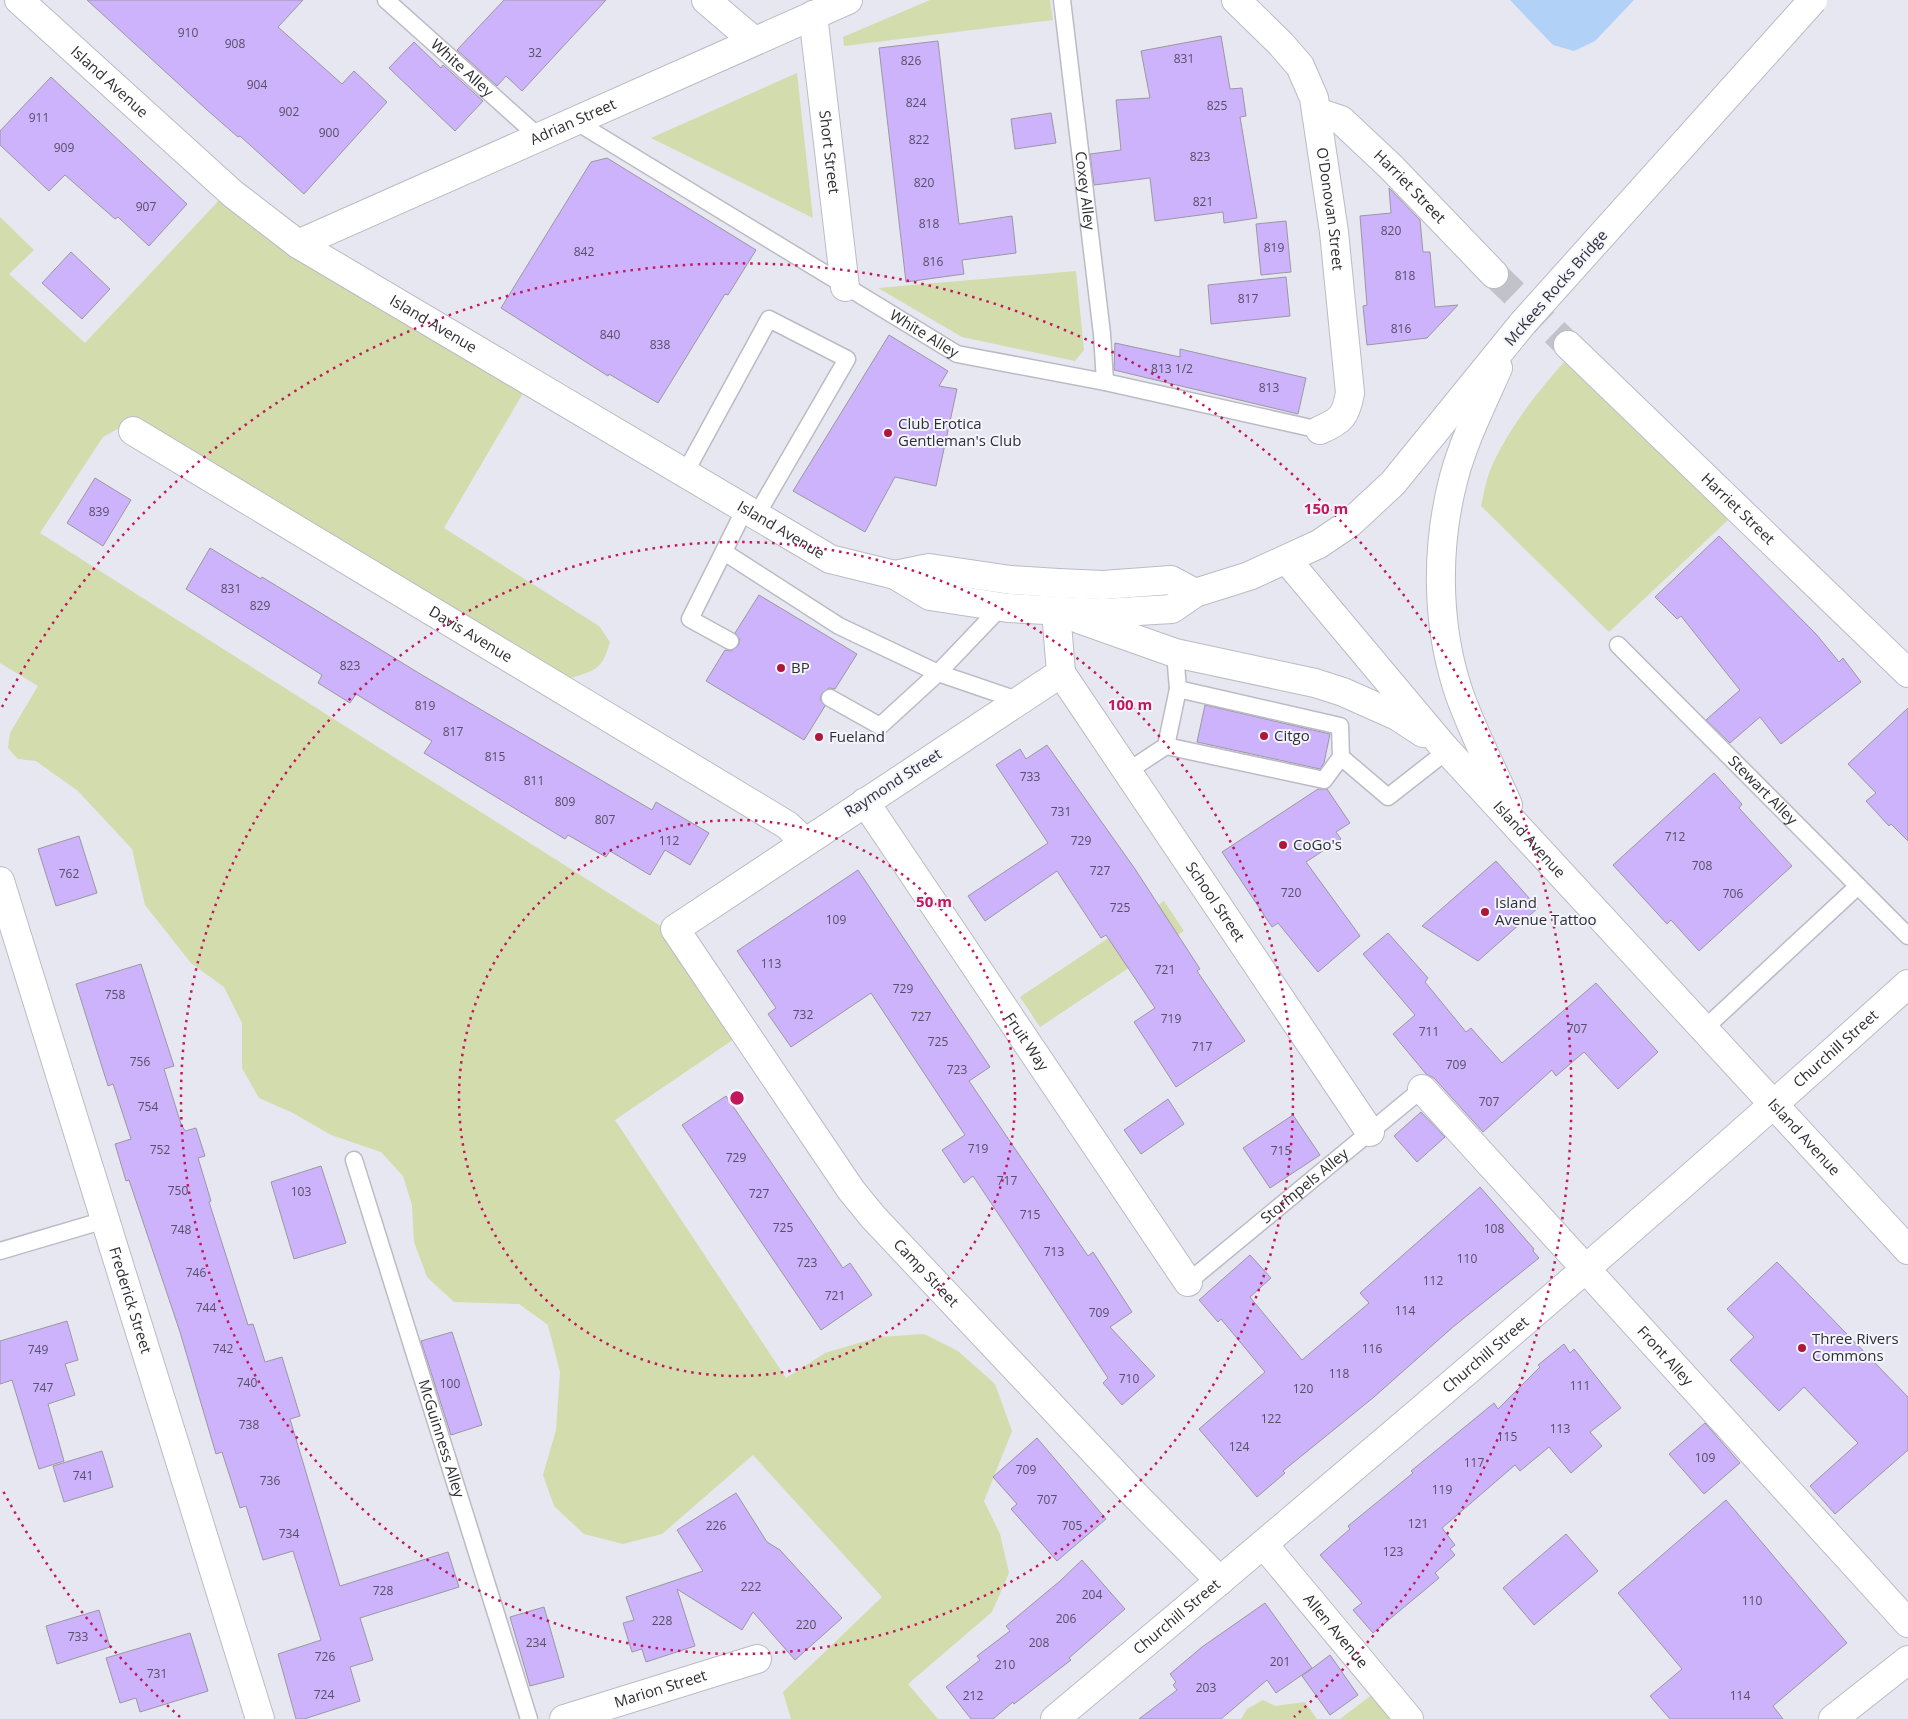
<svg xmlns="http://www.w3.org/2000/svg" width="1908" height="1719" font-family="'Open Sans',sans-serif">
<rect width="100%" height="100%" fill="#e6e7f0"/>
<path fill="#d3dcac" d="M930,0h120l3,20 -209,26 -1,-9z
M797,73l16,145 -162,-80z
M224,195l302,193 -82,140 155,98 11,16c-8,27 -13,28 -39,36l-423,-252 -18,-4 -27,15 -63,96 627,397 70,107 -122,83 171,258 39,-25 54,-16 45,-3 34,17 37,33 17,47 -28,70 16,33 9,39 -17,39 -84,72 30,35h-147l-8,-27 99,-95 -129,-142 -91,79 -39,10 -39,-10 -30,-28 -11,-31 13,-45 4,-58 -12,-47 -29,-21 -65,-2 -27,-25 -13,-35 -2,-37 -9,-29 -22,-24 -50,-17 -38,-22 -34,-15 -17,-30v-45l-18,-36 -33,-24 -46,-58 -13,-56 -54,-58 -42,-30 -18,-2 -10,-11 2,-15 28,-47 -38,-23v-446l34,33 -25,24 76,69z
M1076,271l8,79 -9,11 -113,-24 -84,-49z
M1564,362l164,158 -119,112 -128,-126c3,-13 5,-26 10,-38 18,-40 44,-73 73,-106z
M1164,901l20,30 -144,96 -20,-30z
M1381,1688l26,31h-67z
M1263,1700l12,6 30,-4 12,17h-76l6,-10z"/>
<path fill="#b1d1f7" d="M1510,0h124l-39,41 -21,10 -21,-6z"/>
<path fill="#cdb2fc" stroke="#9b98a1" d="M87,0h216l-25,27 64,57 12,-13 33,31 -83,92 -64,-58 -2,1 -32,-28z
M504,0h102l-84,91 -16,-15 -9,10 -40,-36z
M1221,36l9,53 12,-1 4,28 -6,1 17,101 -33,5 -1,-11 -68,9 -5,-43 -56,7 -4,-31 31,-4 -5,-50 34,-2 -9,-47z
M938,41l21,183 53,-8 4,37 -54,7 2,14 -58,8 -27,-234z
M414,42l27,26 2,-3 40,36 -28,30 -66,-63z
M51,77l136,127 -38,42 -31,-29 -3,2 -50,-44 -16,16 -49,-46v-14z
M1051,113l5,30 -41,6 -4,-30z
M607,158l149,92 -28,45 -3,-1 -67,109 -49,-29 -1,2 -107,-68 90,-146z
M1389,188l31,32 3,32h7l5,55 23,-2 -31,33 -60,7 -4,-39 4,-1 -7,-89 31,-3z
M1286,221l5,51 -30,3 -5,-51z
M71,252l39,37 -28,30 -40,-36z
M1286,277l4,39 -79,8 -3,-39z
M889,335l59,36 -9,15 18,3 -21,97 -41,-9 -30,55 -72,-41z
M1115,343l65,14v-8l126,29 -8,36 -184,-44z
M95,478l36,22 -28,46 -36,-23z
M1719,536l97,98 23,28 4,-4 18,24 -80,62 -21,-27 -30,26 -24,-23 34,-30 -59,-74 -4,3 -22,-22z
M210,548l51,31 1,-2 160,98 230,135 4,-8 53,31 -19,32 -25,-15 -15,25 -40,-24 -4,6 -38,-22 -3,4 -141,-86 8,-12 -76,-47 -6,9 -32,-20 4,-8 -136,-86z
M759,595l98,59 -22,35 -6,-1 -7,5 -2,6 5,7 -21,34 -98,-59 19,-31 6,1 7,-5 2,-6 -5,-7z
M1205,705l125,29 -6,29 -4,6 -123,-27z
M1908,708v133l-17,-17 -2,2 -23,-25 10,-8 -28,-29z
M1047,745l88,124 65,100 -3,2 48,70 -69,46 -42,-65 21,-14 -49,-73 -5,3 -44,-67 -72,50 -17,-25 80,-53 -52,-78 24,-16 6,10z
M1714,773l28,31 -3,4 53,58 -93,85 -28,-31 -4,4 -54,-59z
M1318,789h9l23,34 -14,9 5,7 -35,23 54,74 -42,36 -40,-49 -6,4 -50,-75z
M79,836l18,57 -41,13 -18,-57z
M1496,861l42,47 -60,53 -56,-35z
M858,870l132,197 -21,14 119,175 5,-4 39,60 -22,15 45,49 -33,29 -19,-22 5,-5 -135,-202 -9,7 -22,-33 23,-15 -94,-142 -80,54 -23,-33 8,-6 -39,-57z
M1388,933l40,45 -3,4 41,50 5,-4 31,35 94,-80 62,69 -40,37 -34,-37 -28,24 -4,-6 -69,62 -49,-54 -8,-4 -33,-40 22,-19 -52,-61z
M141,964l33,102 -10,3 17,55 4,7 11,-3 9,28 -7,2 13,43 -2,1 39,123 5,-1 12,38 17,-5 18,59 -10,3 50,167 108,-34 11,35 -99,31 13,42 -23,7 10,34 -56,18h-8l-18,-65 43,-14 -28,-89 -30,9 -17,-54 -6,2 -18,-56 -6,2 -36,-122 -51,-152 -3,1 -11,-37 16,-5 -18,-55 -5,2 -32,-102z
M726,1096l117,172 7,-5 22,32 -51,35 -139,-205z
M1168,1099l16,25 -43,30 -17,-24z
M1421,1112l24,25 -28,25 -23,-26z
M1293,1115l27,40 -50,33 -27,-40z
M321,1166l25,77 -52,16 -23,-77z
M1480,1187l54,62 -1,2 6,7 -86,69 -79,70 -91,74 2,2 -28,24 -58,-68 66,-57 -44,-53 -3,3 -19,-22 51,-45 21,23 -21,19 52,63 67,-57 -9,-10z
M1777,1262l131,135v53l-73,64 -25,-28 48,-43 -54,-56 -25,24 -49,-51 24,-23 -27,-28z
M67,1321l11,39 -13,4 10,31 -27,9 16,57 -25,8 -27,-89 -12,4v-43z
M452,1332l30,93 -31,10 -30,-94z
M1564,1344l6,9 4,-4 47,59 -31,24 12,14 -31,27 -22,-26 -29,24 -5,-6 -73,63 13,17 -5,4 5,6 -20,18 4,5 -66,55 -20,-23 9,-7 -42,-48 30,-26 -2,-3 65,-53 -2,-2 83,-68 4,6 42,-42 -2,-2z
M1705,1423l35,40 -36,31 -35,-40z
M1037,1438l69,81 -49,42 -46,-52 6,-5 -24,-27z
M102,1451l11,36 -49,15 -11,-36z
M736,1493l31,49 13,8 62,68 -47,42 -42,-48 -11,18 -65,-41 18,57 -49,16 -4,-13 -10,3 -9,-29 11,-3 -8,-23 77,-26 -26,-41z
M1726,1500l121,143 -74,63 10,13h-113l-20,-23 32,-27 -64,-76z
M1566,1534l32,37 -64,54 -31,-37z
M1082,1560l43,49 -56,49 2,2 -57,44 -1,-2 -20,17h-22l-25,-32 34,-27 -3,-4 33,-25 -4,-5 54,-45z
M1265,1603l47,65 -36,25 -9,-13 -46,39h-82l38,-29 -4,-5 3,-3 -6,-8 32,-27z
M544,1607l20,70 -34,9 -20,-69z
M99,1610l11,37 -53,17 -11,-38z
M190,1633l18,58 -68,21 -4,-14 -16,5 -14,-45z
M1330,1655l28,40 -28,20 -28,-39z"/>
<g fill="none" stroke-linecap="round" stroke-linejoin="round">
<path stroke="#c1c2ca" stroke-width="28" stroke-dasharray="28 14" stroke-linecap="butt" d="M1494,274l74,71"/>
<defs>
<g id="lane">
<path id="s1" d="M386,0l153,137"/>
<path id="s2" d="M1062,0l40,334 3,48"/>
<path id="s3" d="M575,121l382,233 148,28 215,48"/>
<path d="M685,473l84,-154 78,40 -91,157"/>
<path d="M724,552l115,74 99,47 82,28"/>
<path d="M730,641l-40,-22 55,-110"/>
<path id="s4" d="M1618,645l290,291"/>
<path d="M1175,653l3,36"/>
<path d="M830,698l50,28 58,-53 63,-66"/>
<path d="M1341,757l-17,23 -158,-34 12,-57 162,37 1,31 47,40 60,-47"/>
<path d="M1128,771l38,-25"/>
<path d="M1704,1029l154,-143"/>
<path id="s5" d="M354,1160l175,559"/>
<path d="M0,1251l105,-31"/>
<path id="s6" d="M1188,1282l234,-193"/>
</g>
<g id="street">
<path d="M706,0l48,41"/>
<path id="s7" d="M1236,0l45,44 19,22 14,32 20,134 16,161c-4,23 -9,28 -30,37"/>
<path id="s8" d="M813,15l32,272"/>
<path id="s9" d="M1317,112l24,8 50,47 103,107"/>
<path id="s10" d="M298,244l550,-244"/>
<path id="s11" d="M1568,345l340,328"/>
<path id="s12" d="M133,431l654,394 17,16"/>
<path d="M1056,611l5,62"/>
<path id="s13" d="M1061,673l-386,256 176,261 22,27 263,279 84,85"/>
<path id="s14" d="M1061,673l309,459"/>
<path id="s15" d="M865,802l323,480"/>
<path id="s16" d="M0,881l260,838"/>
<path id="s17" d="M1422,1089l486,534"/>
<path id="s18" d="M1264,1545l145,174"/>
<path id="s19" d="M564,1719l193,-60"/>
<path id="s20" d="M1055,1719c288,-241 575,-484 853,-735"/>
<path d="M1833,1719l75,-59"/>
</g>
<g id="primary">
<path id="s21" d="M19,0l214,194 65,50 532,315 65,16 35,21 78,12 96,5 68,-4 23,-16 54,-17 70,-32 31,-21 43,-40 130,-160"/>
<path d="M1498,368c-16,36 -34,72 -44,109 -18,68 -18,143 3,210 12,38 35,81 51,118"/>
<path id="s22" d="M1287,560l155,185 466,505"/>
<path d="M895,575l34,-7 82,12 47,3 45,2 68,-5 24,13"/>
<path d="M1079,619l96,34 140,30 28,9 54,24 26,17"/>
</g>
</defs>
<use href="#lane" stroke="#bbbbc5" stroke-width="19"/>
<use href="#street" stroke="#bbbbc5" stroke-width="30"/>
<use href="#primary" stroke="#bbbbc5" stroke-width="30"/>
<use href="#lane" stroke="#fff" stroke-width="16"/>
<use href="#street" stroke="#fff" stroke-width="28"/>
<use href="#primary" stroke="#fff" stroke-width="28"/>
<defs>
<path id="primary-bridge" d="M1523,323l290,-323"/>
</defs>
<use href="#primary-bridge" stroke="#bbbbc5" stroke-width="30" stroke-linecap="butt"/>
<use href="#primary-bridge" stroke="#fff" stroke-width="28"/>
</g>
<g fill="none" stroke="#c2185b" stroke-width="2.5" stroke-dasharray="2.5 5">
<circle cx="737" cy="1098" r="278"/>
<circle cx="737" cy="1098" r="556"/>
<path d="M180 1717A833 833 0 0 1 2 1489M2 707A833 833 0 1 1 1294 1717"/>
</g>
<g fill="#ac173a" stroke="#f4f4fe" stroke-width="2">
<circle cx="888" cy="433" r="5"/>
<circle cx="781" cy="668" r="5"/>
<circle cx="1264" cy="736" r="5"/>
<circle cx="819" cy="737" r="5"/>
<circle cx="1283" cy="845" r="5"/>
<circle cx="1485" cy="912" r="5"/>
<circle cx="1802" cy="1348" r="5"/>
</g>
<g text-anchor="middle" stroke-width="4" stroke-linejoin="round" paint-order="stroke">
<g font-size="12" fill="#565065">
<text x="188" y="37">910</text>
<text x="235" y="48">908</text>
<text x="535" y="57">32</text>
<text x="1184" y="63">831</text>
<text x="911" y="65">826</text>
<text x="257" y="89">904</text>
<text x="916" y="107">824</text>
<text x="1217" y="110">825</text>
<text x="289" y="116">902</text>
<text x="39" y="122">911</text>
<text x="329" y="137">900</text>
<text x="919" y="144">822</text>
<text x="64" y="152">909</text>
<text x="1200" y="161">823</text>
<text x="924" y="187">820</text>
<text x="1203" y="206">821</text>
<text x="146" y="211">907</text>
<text x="929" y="228">818</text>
<text x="1391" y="235">820</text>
<text x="1274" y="252">819</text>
<text x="584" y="256">842</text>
<text x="933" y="266">816</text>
<text x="1405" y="280">818</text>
<text x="1248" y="303">817</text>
<text x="1401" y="333">816</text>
<text x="610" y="339">840</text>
<text x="660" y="349">838</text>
<text x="1172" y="373">813 1/2</text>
<text x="1269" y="392">813</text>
<text x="99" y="516">839</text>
<text x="231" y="593">831</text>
<text x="260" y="610">829</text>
<text x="350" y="670">823</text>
<text x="425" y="710">819</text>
<text x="453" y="736">817</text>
<text x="495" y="761">815</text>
<text x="1030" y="781">733</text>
<text x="534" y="785">811</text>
<text x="565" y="806">809</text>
<text x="1061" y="816">731</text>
<text x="605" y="824">807</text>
<text x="1675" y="841">712</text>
<text x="669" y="845">112</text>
<text x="1081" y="845">729</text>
<text x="1702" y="870">708</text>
<text x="1100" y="875">727</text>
<text x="69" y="878">762</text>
<text x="1291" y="897">720</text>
<text x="1733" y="898">706</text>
<text x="1120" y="912">725</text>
<text x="836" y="924">109</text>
<text x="771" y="968">113</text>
<text x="1165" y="974">721</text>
<text x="903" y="993">729</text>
<text x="115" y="999">758</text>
<text x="803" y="1019">732</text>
<text x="921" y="1021">727</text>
<text x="1171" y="1023">719</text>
<text x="1577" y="1033">707</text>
<text x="1429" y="1036">711</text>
<text x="938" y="1046">725</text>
<text x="1202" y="1051">717</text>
<text x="140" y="1066">756</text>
<text x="1456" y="1069">709</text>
<text x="957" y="1074">723</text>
<text x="1489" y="1106">707</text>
<text x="148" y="1111">754</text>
<text x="978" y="1153">719</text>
<text x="160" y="1154">752</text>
<text x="1281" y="1155">715</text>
<text x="736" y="1162">729</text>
<text x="1007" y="1185">717</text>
<text x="178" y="1195">750</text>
<text x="301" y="1196">103</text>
<text x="759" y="1198">727</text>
<text x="1030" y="1219">715</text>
<text x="783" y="1232">725</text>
<text x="1494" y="1233">108</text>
<text x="181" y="1234">748</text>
<text x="1054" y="1256">713</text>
<text x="1467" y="1263">110</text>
<text x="807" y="1267">723</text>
<text x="196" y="1277">746</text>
<text x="1433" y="1285">112</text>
<text x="835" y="1300">721</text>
<text x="206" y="1312">744</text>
<text x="1405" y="1315">114</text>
<text x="1099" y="1317">709</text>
<text x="223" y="1353">742</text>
<text x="1372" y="1353">116</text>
<text x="38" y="1354">749</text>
<text x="1339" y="1378">118</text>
<text x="1129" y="1383">710</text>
<text x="247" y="1387">740</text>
<text x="450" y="1388">100</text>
<text x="1580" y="1390">111</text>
<text x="43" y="1392">747</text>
<text x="1303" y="1393">120</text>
<text x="1271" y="1423">122</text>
<text x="249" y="1429">738</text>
<text x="1560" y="1433">113</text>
<text x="1507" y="1441">115</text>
<text x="1239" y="1451">124</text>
<text x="1705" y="1462">109</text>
<text x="1474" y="1467">117</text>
<text x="1026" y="1474">709</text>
<text x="83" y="1480">741</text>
<text x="270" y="1485">736</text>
<text x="1442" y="1494">119</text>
<text x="1047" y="1504">707</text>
<text x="1418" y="1528">121</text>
<text x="716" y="1530">226</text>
<text x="1072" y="1530">705</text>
<text x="289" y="1538">734</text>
<text x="1393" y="1556">123</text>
<text x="751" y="1591">222</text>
<text x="383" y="1595">728</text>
<text x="1092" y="1599">204</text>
<text x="1752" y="1605">110</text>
<text x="1066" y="1623">206</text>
<text x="662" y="1625">228</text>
<text x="806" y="1629">220</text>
<text x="78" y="1641">733</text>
<text x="536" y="1647">234</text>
<text x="1039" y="1647">208</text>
<text x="325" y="1661">726</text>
<text x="1280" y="1666">201</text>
<text x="1005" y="1669">210</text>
<text x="157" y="1678">731</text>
<text x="1206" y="1692">203</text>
<text x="324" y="1699">724</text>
<text x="973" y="1700">212</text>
<text x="1740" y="1700">114</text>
</g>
<g font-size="15" fill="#2f2f33" stroke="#f4f4fe">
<text dy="5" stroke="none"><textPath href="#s1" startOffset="102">White Alley</textPath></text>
<text dy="5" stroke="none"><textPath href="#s21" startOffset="122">Island Avenue</textPath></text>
<text dy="5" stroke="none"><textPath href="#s10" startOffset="301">Adrian Street</textPath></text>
<text dy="5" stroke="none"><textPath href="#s8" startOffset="138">Short Street</textPath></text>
<text dy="5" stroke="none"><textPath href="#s9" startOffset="121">Harriet Street</textPath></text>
<text dy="5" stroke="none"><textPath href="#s2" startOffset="192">Coxey Alley</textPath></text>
<text dy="5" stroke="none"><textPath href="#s7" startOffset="239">O'Donovan Street</textPath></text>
<text transform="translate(1556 288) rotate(-49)" y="5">McKees Rocks Bridge</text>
<text dy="5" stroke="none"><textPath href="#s21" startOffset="528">Island Avenue</textPath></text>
<text dy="5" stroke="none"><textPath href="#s3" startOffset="409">White Alley</textPath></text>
<text dy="5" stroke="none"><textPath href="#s11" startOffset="236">Harriet Street</textPath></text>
<text dy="5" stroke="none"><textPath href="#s21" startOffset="932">Island Avenue</textPath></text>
<text dy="5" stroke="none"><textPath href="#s12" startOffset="394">Davis Avenue</textPath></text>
<text transform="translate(893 783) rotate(-33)" y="5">Raymond Street</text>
<text dy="5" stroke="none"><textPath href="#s4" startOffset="205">Stewart Alley</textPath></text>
<text dy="5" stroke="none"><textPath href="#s22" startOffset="370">Island Avenue</textPath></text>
<text dy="5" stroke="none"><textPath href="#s14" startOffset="276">School Street</textPath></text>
<text dy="5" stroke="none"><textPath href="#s15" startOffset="289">Fruit Way</textPath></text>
<text dy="5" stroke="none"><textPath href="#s20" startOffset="1029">Churchill Street</textPath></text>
<text dy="5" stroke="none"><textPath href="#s22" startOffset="775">Island Avenue</textPath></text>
<text dy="5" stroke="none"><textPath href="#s6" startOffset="151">Stormpels Alley</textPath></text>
<text dy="5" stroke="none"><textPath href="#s13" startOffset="890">Camp Street</textPath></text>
<text dy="5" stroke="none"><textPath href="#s16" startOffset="439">Frederick Street</textPath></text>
<text dy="5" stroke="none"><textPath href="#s20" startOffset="564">Churchill Street</textPath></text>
<text dy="5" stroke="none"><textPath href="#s17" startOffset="361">Front Alley</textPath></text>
<text dy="5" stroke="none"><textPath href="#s5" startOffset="292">McGuinness Alley</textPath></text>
<text dy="5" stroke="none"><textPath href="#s20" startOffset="159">Churchill Street</textPath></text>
<text dy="5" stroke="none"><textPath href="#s18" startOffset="112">Allen Avenue</textPath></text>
<text dy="5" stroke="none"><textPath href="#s19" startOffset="101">Marion Street</textPath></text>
</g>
<g font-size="15" fill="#2f2f33" stroke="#f4f4fe" text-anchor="start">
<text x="898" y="429">Club Erotica<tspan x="898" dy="17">Gentleman's Club</tspan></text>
<text x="791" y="673">BP</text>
<text x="1274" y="741">Citgo</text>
<text x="829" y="742">Fueland</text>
<text x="1293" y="850">CoGo's</text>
<text x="1495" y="908">Island<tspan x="1495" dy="17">Avenue Tattoo</tspan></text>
<text x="1812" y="1344">Three Rivers<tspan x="1812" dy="17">Commons</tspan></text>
</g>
</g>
<circle cx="737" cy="1098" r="8" fill="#c2185b" stroke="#f4f4fe" stroke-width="2.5"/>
<g font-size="15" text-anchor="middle" font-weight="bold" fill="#c2185b" stroke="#f4f4fe" stroke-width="4" stroke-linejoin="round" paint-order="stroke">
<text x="1326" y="514">150 m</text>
<text x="1130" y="710">100 m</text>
<text x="934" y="907">50 m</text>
</g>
</svg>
